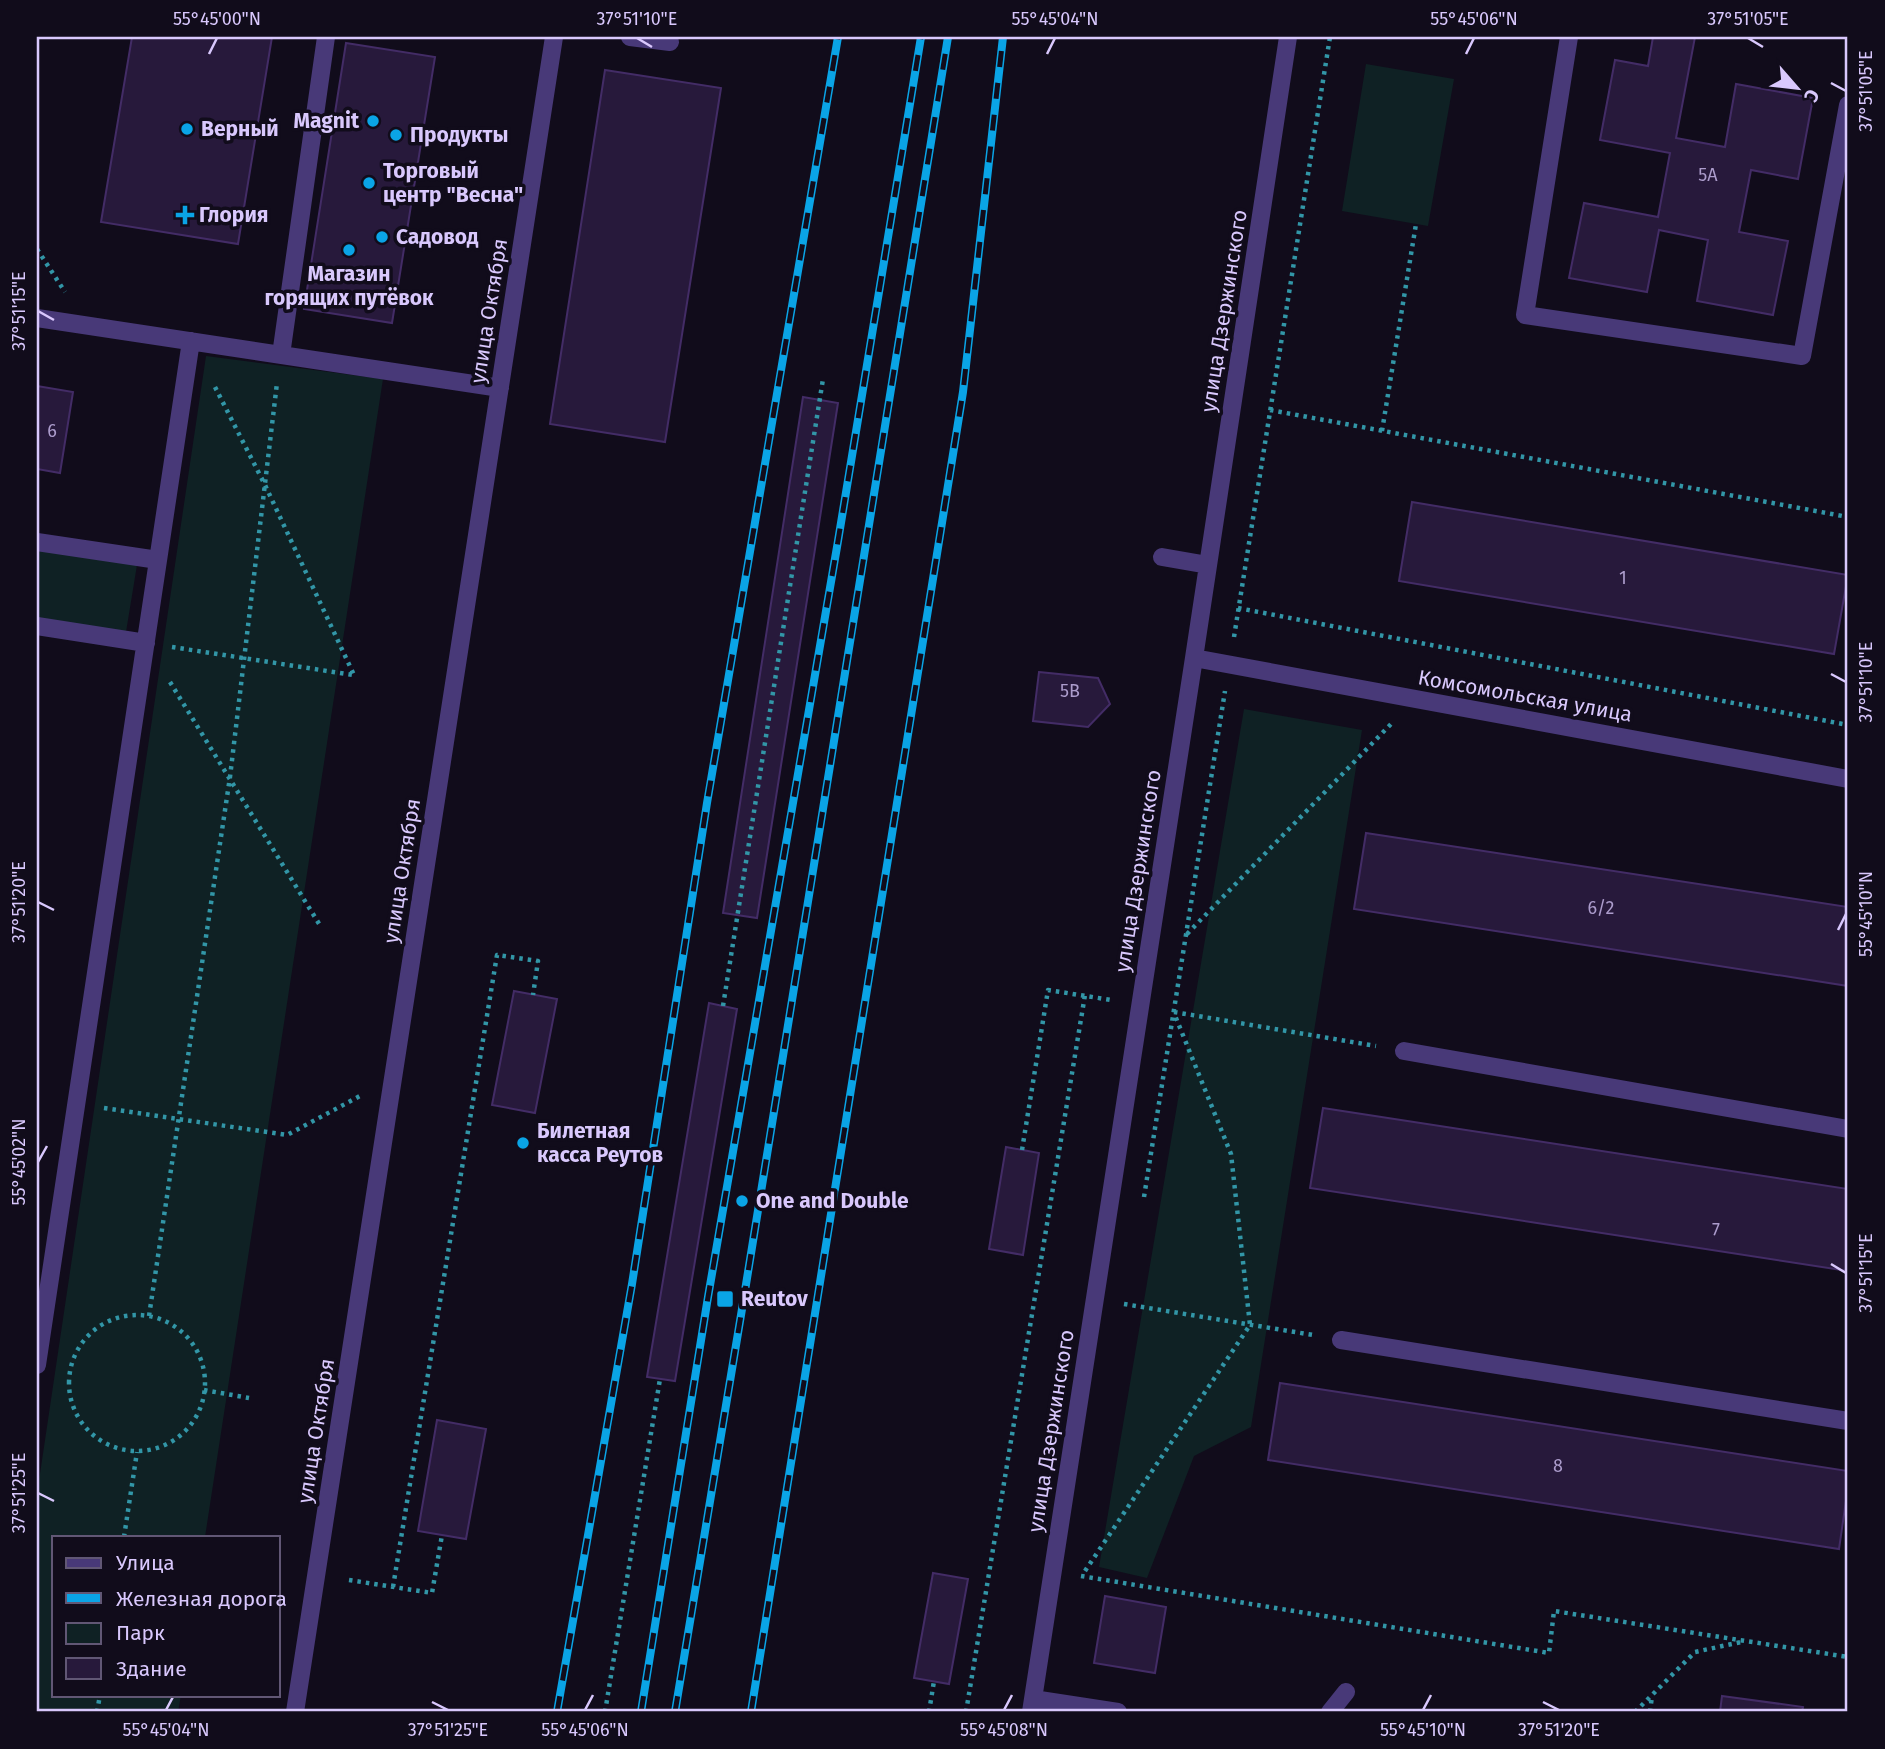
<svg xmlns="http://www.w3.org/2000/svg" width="1885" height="1749" font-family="'Fira Sans',sans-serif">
<rect width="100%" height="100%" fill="#110c1b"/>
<path fill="#0f2124" d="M1366,64l88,15 -26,147 -86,-15z
M206,356l177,23 -178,1158h-151v158h127l-3,17h-141v-218z
M37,550l100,15 -11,67 -89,-14z
M1244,709l118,21 -111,697 -57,29 -47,122 -48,-11z"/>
<path fill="#27193b" stroke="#432c66" stroke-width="2" d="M132,37h140l-34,207 -137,-22z
M1653,37h42l-19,101 49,9 11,-63 77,14 -15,81 -47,-9 -12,62 49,9 -15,74 -76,-14 11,-61 -49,-10 -12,62 -78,-14 15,-75 74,14 12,-64 -70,-13 15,-80 33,6z
M346,43l89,14 -43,266 -88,-14z
M605,70l116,18 -56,354 -115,-18z
M37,386l36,6 -13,81 -23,-4z
M803,397l35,6 -81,515 -34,-5z
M1412,502l436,73 -14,79 -435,-73z
M1039,672l59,6 12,26 -22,23 -55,-6z
M1366,833l482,74v79l-494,-77z
M514,991l43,8 -22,114 -43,-8z
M709,1003l28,6 -62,372 -28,-4z
M1323,1108l525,81v82l-538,-83z
M1006,1147l33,6 -16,102 -34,-6z
M1280,1383l568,88v16l-9,62 -571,-89z
M437,1420l49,9 -20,110 -48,-8z
M933,1573l35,6 -19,105 -35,-6z
M1105,1596l61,11 -11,66 -61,-10z
M1722,1696l81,11 -1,5h-82z"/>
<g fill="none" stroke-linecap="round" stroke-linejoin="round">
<path stroke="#3296a7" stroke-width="4.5" stroke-dasharray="3.5 5" stroke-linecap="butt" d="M37,249l28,43
M215,387l50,98 89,190
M1270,410l578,107
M1382,431l34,-207
M1238,608l610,117
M1234,637l96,-600
M172,647l181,28
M170,682l151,245
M1187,934l204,-210
M723,1006l100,-627
M1174,1012l202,34
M104,1108l183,27 73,-39
M1022,1150l26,-160 63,10
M1144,1197l81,-506
M1124,1304l189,31
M69 1383a68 68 0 1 1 136 0a68 68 0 1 1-136 0Z
M149,1316l81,-539 47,-394
M204,1390l45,8
M124,1537l13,-85
M1085,1571l165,-246 -19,-171 -57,-141
M1081,1576l468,77 5,-42 294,46
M349,1580l83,13 10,-58
M393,1587l104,-632 41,6 -5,34
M929,1711l8,1
M97,1712l3,-17
M605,1712l55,-333
M929,1712l5,-31
M966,1712l119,-717
M1635,1712l60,-60 46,-10
M1650,1712l2,-16"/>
<path stroke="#483978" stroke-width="18" d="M630,37l40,5
M1569,37l-44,278 277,41 46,-251
M37,318l463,70
M281,355l45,-318
M37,542l121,18
M1162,557l46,8
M37,626l109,17
M1194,658l654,121
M1404,1051l444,78
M1341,1340l507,81
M37,1365l154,-1024
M1033,1699l85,13
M295,1712l259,-1675
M1031,1712l163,-1054 94,-621
M1330,1712l16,-20"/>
<defs>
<path id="rail" d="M557,1712l75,-428 75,-481 131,-766
M641,1712l67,-415 129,-750 84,-510
M675,1712l68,-409 205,-1266
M751,1712l212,-1320 40,-355"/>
</defs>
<use href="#rail" stroke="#0aa4e6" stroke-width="8"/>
<use href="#rail" stroke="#110c1b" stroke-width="5" stroke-dasharray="16" stroke-linecap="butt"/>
</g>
<path fill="none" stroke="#d9c8fd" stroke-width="2.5" d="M637,38l15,9M1748,38l15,9M209,54l8,-16M1047,54l8,-16M1466,54l8,-16M1831,83l15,8M38,311l16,9M1831,674l15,8M38,902l16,8M1838,930l8,-16M38,1162l9,-16M1831,1264l15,9M38,1493l16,8M432,1702l16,8M1543,1702l16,8M166,1710l8,-15M585,1710l8,-15M1004,1710l8,-15M1423,1710l8,-15"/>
<g fill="#0aa4e6" stroke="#110c1b" stroke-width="2.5">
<circle cx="373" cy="121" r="7"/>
<circle cx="187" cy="129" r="7"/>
<circle cx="396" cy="135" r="7"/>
<circle cx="369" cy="183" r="7"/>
<path d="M181.5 204.5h7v7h7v7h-7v7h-7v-7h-7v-7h7z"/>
<circle cx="382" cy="237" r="7"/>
<circle cx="349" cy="250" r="7"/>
<circle cx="523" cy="1143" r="7"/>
<circle cx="742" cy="1201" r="7"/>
<rect x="716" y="1290" width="18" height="18" rx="3.5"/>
</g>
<g text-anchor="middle" stroke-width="7" stroke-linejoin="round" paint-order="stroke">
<g font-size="18" fill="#ac9ccc">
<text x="1708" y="181">5А</text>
<text x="52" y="437">6</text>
<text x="1623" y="584">1</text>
<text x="1070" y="697">5В</text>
<text x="1601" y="914">6/2</text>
<text x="1716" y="1236">7</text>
<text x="1558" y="1472">8</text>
</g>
<g font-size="21" font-weight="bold" fill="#d9c8fd" stroke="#110c1b" text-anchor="start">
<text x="359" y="128" text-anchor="end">Magnit</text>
<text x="201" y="136">Верный</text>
<text x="410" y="142">Продукты</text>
<text x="383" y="178">Торговый<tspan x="383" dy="24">центр "Весна"</tspan></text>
<text x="199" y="222">Глория</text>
<text x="396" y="244">Садовод</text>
<text x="349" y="281" text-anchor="middle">Магазин<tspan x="349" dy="24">горящих путёвок</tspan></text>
<text x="537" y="1138">Билетная<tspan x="537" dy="24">касса Реутов</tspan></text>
<text x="756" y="1208">One and Double</text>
<text x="741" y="1306">Reutov</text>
</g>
<g font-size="21" fill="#d9c8fd" stroke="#110c1b">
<text transform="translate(489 311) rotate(-81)" y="7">улица Октября</text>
<text transform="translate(1224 311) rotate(-81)" y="7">улица Дзержинского</text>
<text transform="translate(1525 696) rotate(10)" y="7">Комсомольская улица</text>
<text transform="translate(402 871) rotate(-81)" y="7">улица Октября</text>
<text transform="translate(1138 871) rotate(-81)" y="7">улица Дзержинского</text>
<text transform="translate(316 1431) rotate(-81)" y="7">улица Октября</text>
<text transform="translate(1051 1431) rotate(-81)" y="7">улица Дзержинского</text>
</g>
</g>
<rect width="1885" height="1749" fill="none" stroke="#110c1b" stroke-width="77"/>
<rect x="52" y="1536" width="228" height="161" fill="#110c1b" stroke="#615775" stroke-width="2"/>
<rect x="66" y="1558" width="35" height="10" fill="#483978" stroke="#615775" stroke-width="2"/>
<text x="116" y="1570" font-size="21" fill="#d9c8fd">Улица</text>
<rect x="66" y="1593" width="35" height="10" fill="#0aa4e6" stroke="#615775" stroke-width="2"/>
<text x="116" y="1606" font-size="21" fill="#d9c8fd">Железная дорога</text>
<rect x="66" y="1623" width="35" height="21" fill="#0f2124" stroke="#615775" stroke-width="2"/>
<text x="116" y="1640" font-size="21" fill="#d9c8fd">Парк</text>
<rect x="66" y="1658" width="35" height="21" fill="#27193b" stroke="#615775" stroke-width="2"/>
<text x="116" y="1676" font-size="21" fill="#d9c8fd">Здание</text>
<g transform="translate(1797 88) rotate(118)" stroke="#110c1b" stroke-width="5" paint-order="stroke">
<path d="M0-5L12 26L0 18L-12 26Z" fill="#d9c8fd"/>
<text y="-10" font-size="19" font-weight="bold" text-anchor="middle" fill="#d9c8fd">С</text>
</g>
<rect x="38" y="38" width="1808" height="1672" fill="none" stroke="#d9c8fd" stroke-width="2.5"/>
<g font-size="18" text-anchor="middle" fill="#d9c8fd">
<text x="217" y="25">55°45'00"N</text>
<text x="637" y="25">37°51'10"E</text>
<text x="1055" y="25">55°45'04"N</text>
<text x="1474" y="25">55°45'06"N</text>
<text x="1748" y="25">37°51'05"E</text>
<text transform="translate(1866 91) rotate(-90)" y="6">37°51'05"E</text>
<text transform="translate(19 311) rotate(-90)" y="6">37°51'15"E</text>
<text transform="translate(1866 682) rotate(-90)" y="6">37°51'10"E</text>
<text transform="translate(19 902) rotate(-90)" y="6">37°51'20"E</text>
<text transform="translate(1866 914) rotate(-90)" y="6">55°45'10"N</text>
<text transform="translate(19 1162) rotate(-90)" y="6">55°45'02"N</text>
<text transform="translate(1866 1273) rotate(-90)" y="6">37°51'15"E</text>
<text transform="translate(19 1493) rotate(-90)" y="6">37°51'25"E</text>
<text x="166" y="1736">55°45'04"N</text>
<text x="448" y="1736">37°51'25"E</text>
<text x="585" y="1736">55°45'06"N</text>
<text x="1004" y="1736">55°45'08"N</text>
<text x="1423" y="1736">55°45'10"N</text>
<text x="1559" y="1736">37°51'20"E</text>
</g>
</svg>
